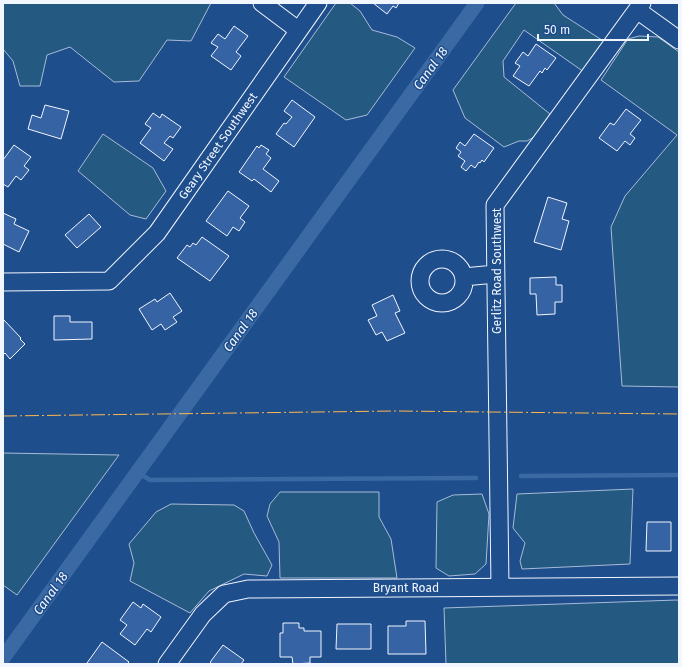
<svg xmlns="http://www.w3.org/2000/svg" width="682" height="667" font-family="'Fira Sans',sans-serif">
<rect width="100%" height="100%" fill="#1f4e8c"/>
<path fill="#245a82" stroke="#a8bbd7" d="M3,3h208l-20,38 -24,-1 -28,41 -25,1 -44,-35 -23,8 -7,31h-20l-7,-25 -10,-12z
M336,3h14l10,8 12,19 25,7 18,11 -48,67 -21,5 -62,-43z
M516,3h38l9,12 42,27 -21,30 -60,-42 -21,31 1,16 46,37 -16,23 -7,4h-8l-15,6 -39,-29 -12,-28z
M639,36l19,1 21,15v335l-57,-1 -11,-159 14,-31 52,-61 -76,-55 27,-41z
M103,134l50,34 13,23 -20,28 -16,-4 -52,-44z
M3,453l116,2 -102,140 -14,-10z
M633,489l-3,75 -108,5 -2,-8 5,-18 -12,-15 4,-34z
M280,492h99v25l12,22 6,39h-117l-1,-36 -12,-26 3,-12z
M482,494l7,20 -3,50 -11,10 -26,2 -13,-8 1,-66 16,-7z
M171,504l63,1 10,6 10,22 18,32 -5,11 -23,-2 -35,17 -19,22 -60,-32 4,-18 -5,-19 27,-32z
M677,600l2,1v63h-233l-2,-56z"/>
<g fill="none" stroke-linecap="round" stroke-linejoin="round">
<path stroke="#3b69a3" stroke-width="4.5" d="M137,472l13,8 326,-2
M521,476l158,-1"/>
<path stroke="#3b69a3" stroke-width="15" d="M3,658l474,-655"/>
</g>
<path fill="#3563a3" stroke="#f2f6ff" d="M373,3h26l-3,5 -3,-2 -6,8z
M234,26l14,10 -12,16 5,4 -10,14 -20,-14 7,-9 -7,-4 7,-9 7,5z
M536,44l20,14 -9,12 -2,-2 -3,5 -2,-2 -11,15 -16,-10 7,-10 -5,-3 8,-11 5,4z
M292,100l23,17 -21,30 -18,-13 8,-11 2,1 6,-7 -8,-6z
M45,105l24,6 -8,28 -33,-10 4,-14 9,3z
M626,109l15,11 -11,14 5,4 -5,7 -5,-4 -8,10 -18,-13 11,-15 4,2z
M153,113l7,5 2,-4 19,13 -8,11 -3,-2 -6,7 9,6 -9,12 -24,-18 11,-15 -6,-4z
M474,134l20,14 -10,14 -2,-2 -2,3 -1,-1 -4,6 -4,-3 -5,6 -5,-4 4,-6 -7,-5 3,-4 -5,-4 4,-6 5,4z
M14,145l17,12 -7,9 5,4 -8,10 -5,-4 -8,11 -5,-3v-24z
M261,145l8,5 -3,4 5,4 -8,11 16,12 -8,11 -17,-13 -2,2 -13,-9 18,-26 2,2z
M228,191l21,15 -9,12 5,4 -6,9 -6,-4 -6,9 -21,-15z
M548,197l19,6 -5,16 7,2 -8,29 -27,-8z
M3,213l13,6 -2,5 15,7 -10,21 -16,-8z
M89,214l12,13 -24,21 -12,-13z
M202,237l27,19 -19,25 -33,-23 10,-13 3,2 3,-4 3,2z
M556,277v8h6v17h-7v12l-18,1 -1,-21h-6v-16z
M170,293l12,18 -9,6 4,5 -12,8 -4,-6 -9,6 -13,-21 16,-10 2,3z
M393,295l7,16 -5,2 10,20 -18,8 -5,-9 -6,3 -8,-15 9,-4 -5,-11z
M54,316h16v6h22v17l-38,1z
M3,319l18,19 -1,1 5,5 -15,15 -5,-6 -2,2z
M647,522h24v29h-25z
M133,602l8,6 2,-4 18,13 -10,15 -4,-3 -12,16 -15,-11 7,-9 -7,-5z
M406,621h19l1,33h-38v-28h18z
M283,623h16v5h5v3h17v26h-11v6l-17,1 -1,-7h-12v-24h3z
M337,624h34v25h-35z
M102,642l27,20 -2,2h-39l-1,-1z
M223,645l21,15 -3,4h-31l1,-3z"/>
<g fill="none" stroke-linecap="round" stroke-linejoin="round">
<defs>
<path id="minor" d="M262,3l36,27
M637,10l42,30
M420 281a22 22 0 1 1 44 0a22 22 0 1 1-44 0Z
M464,277l31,-3
M3,282l106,-1 48,-48 161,-230
M500,587l-4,-299 -1,-83 147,-202
M167,664l36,-50 21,-20 24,-5 431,-3"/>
</defs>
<use href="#minor" stroke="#f2f6ff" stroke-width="19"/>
<use href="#minor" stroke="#1f4e8c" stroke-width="17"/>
<path stroke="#ffb74d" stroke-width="1" stroke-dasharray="14 3 2 3" stroke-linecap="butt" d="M3,416l392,-5 284,3"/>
</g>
<g text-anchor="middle" stroke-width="3" stroke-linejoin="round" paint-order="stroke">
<g font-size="12" fill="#f2f6ff" stroke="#1f4e8c">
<text transform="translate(218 146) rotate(-55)" y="4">Geary Street Southwest</text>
<text transform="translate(497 271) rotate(-90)" y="4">Gerlitz Road Southwest</text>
<text x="406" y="592">Bryant Road</text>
</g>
<g font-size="13" font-style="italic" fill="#f2f6ff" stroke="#1f4e8c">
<text transform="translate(430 68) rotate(-54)" y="5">Canal 18</text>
<text transform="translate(240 330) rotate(-54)" y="5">Canal 18</text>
<text transform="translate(50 593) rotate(-54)" y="5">Canal 18</text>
</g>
</g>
<rect width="682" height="667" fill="none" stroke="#f2f6ff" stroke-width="8"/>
<path d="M538 34v6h110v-6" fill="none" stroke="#f2f6ff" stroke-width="2"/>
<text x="544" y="34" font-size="12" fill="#f2f6ff" stroke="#1f4e8c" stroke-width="3" paint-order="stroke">50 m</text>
</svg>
